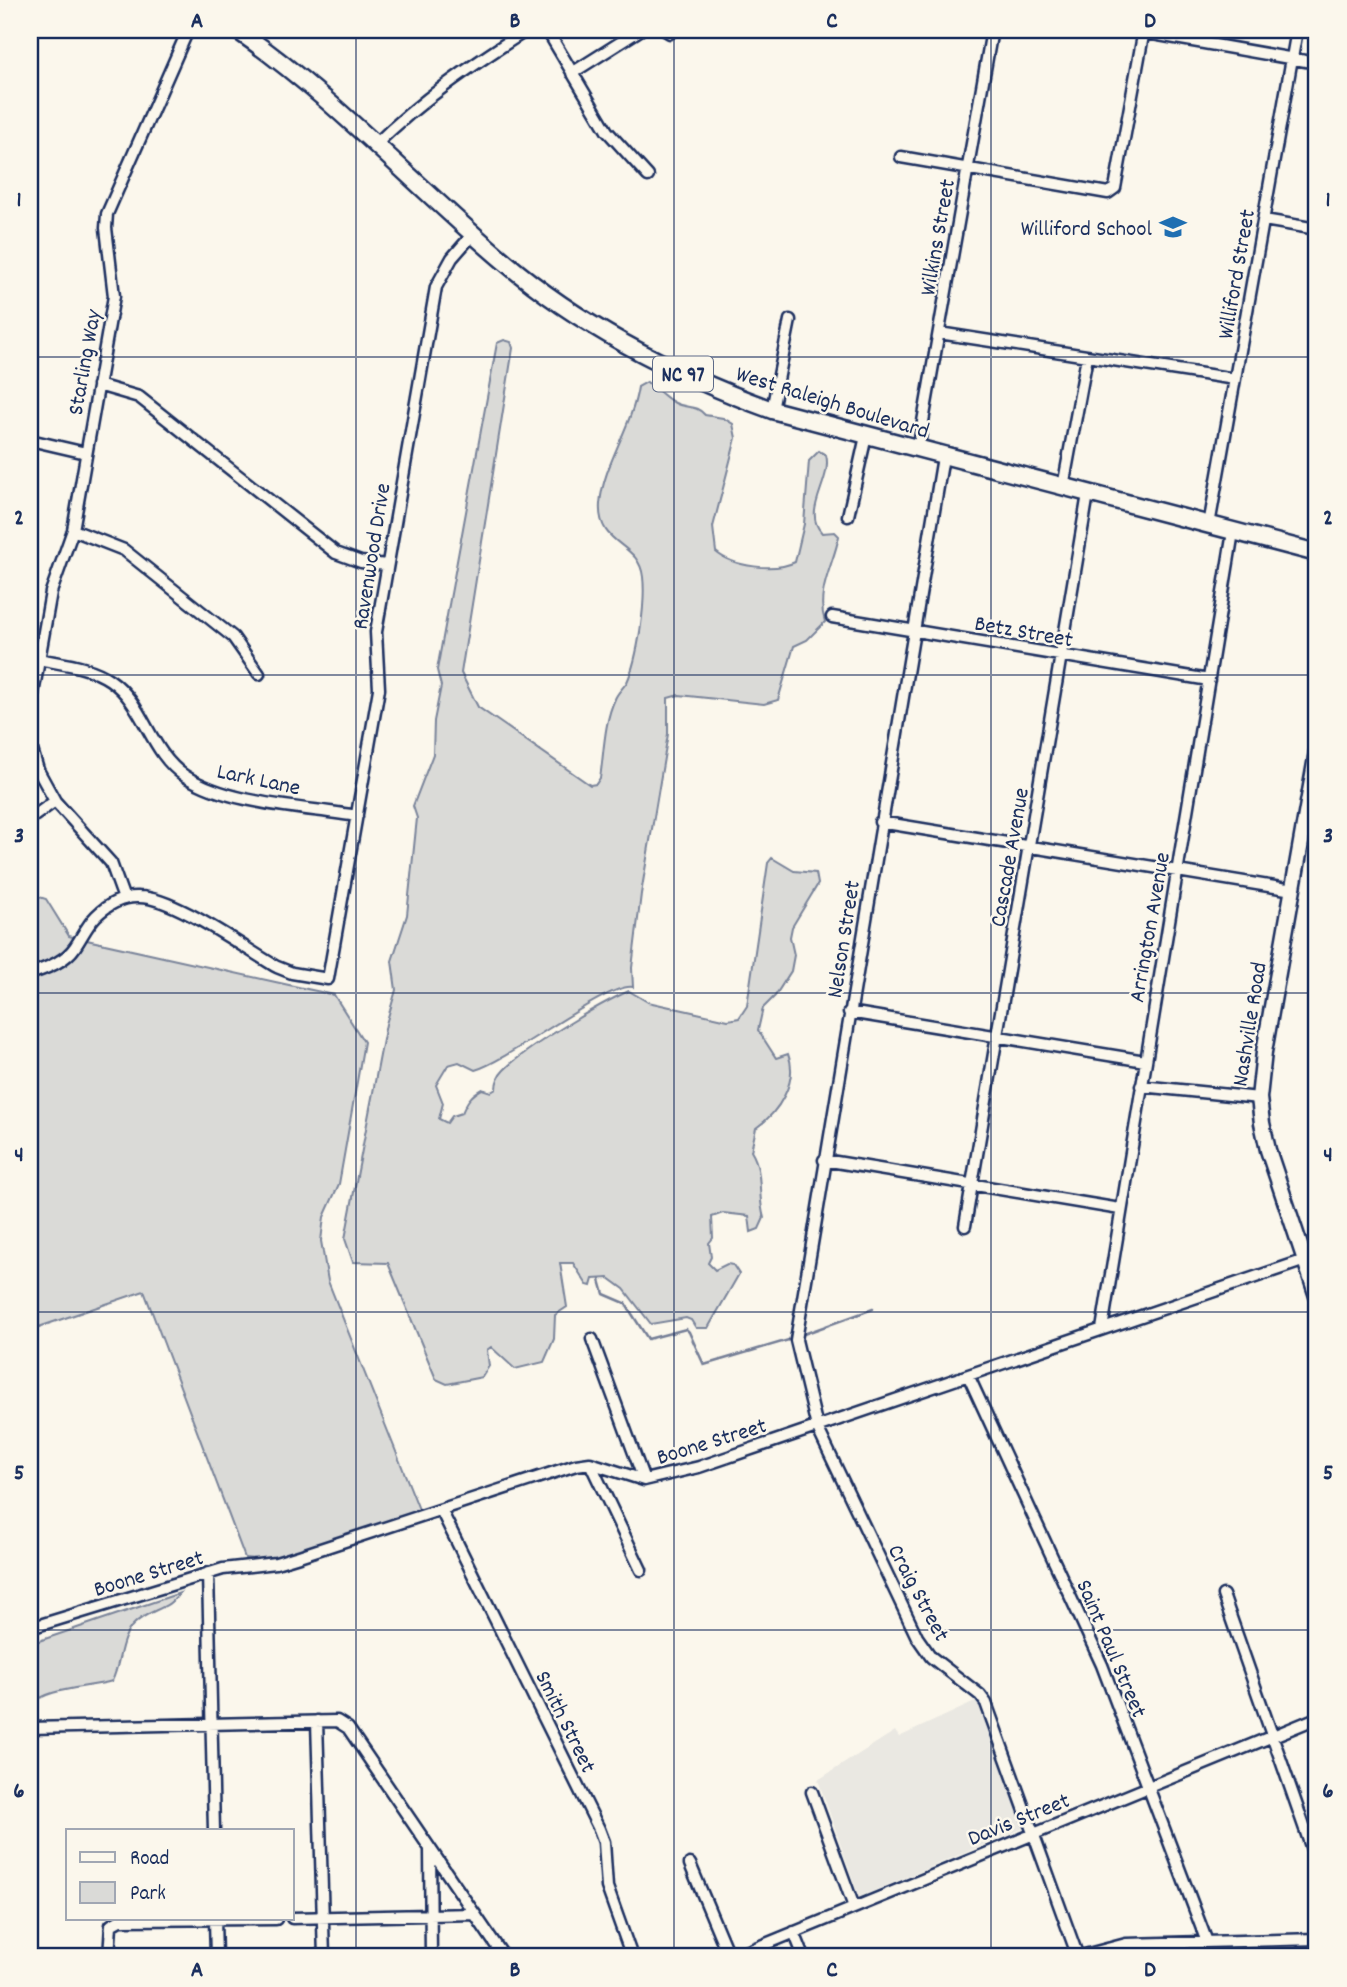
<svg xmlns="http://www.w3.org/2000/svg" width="1347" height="1987" font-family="Dekko,sans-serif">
<rect width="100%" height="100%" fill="#fbf7ec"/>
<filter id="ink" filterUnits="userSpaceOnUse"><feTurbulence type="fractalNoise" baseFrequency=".0143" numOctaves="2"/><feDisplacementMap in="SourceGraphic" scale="14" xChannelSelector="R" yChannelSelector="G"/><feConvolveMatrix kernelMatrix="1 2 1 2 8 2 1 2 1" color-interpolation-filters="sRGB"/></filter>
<g filter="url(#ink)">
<path fill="#eae8e2" d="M977,1701l47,127 -165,69 -41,-117 77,-49 4,6z"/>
<path fill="#dadad7" stroke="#7a849a" stroke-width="2" d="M504,340l7,2 2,6 -52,325 17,34 112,78 6,-1 4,-6c4,-25 4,-56 15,-79 2,-6 8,-11 12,-17 11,-24 19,-79 16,-105 -4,-36 -46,-30 -43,-73 3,-39 32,-77 38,-117l9,-5c10,6 18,16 28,21 11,6 21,1 30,12l18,3 10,6 3,14 -23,89 3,25c17,15 59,20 79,10l9,-38 5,-63 10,-10 7,4c7,25 -25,56 -4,78l13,-1 4,4c-5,28 -24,56 -14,86l-18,18 -13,6 -16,54 -14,4 -85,-9 -11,3v36l-27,160 -9,74 1,19c-23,-6 -123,73 -158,83l-16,-8 -11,3 -12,20 7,18 -4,16 8,4 5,-7 10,-3c5,-12 9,-18 20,-24l9,3 5,-3c0,-8 2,-13 8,-19 23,-23 95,-66 125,-79l19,11 80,18 11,-2 8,-12 21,-143 4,-5 22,13 22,2 2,11 -26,43 -2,10 4,18 -3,16 -16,25 -12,12 -5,22 18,28 12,-4c11,27 -10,59 -32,74l-5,23c13,21 6,44 13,67l-5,11 -8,3 -2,-16 -26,-3 -11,4 1,21 -4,5 2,14 -3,6 7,7 12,-6 6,1 6,9 -31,54h-12l-5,-8 -5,-2 -35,6 -27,-35 -15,-11 -16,1 -2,7 -4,-1 -14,-22h-13l7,44 -12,8 -1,24 -10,23 -29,7 -24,-22 -4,3 2,16 -7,11 -35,7 -11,-5 -48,-116 -35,-1 -8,-23 41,-215 10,-34 -4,-29 15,-46 10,-97 -4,-12 20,-52 1,-33 7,-35 -4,-16 60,-327z
M30,894l16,5 23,37 265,59 30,47 -25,142 -15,33 -3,24 7,40 92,231 -152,48 -23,-2 -101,-267 -114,39z
M180,1593c-12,17 -31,16 -46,31 -15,14 -13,40 -22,57 -23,7 -68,7 -82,25v-62z"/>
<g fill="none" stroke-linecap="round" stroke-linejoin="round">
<path stroke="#747e96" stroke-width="2.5" d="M600,1280l4,14 21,9 23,36 38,-10 3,3 15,33 88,-26
M801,1335l72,-26"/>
<defs>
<path id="minor" d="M547,30l60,101 41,45
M665,30l5,3
M1130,30l187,33
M572,73l68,-43
M375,145c47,-46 97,-80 152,-115
M901,157l207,36 7,-5 29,-158
M1264,220l53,9
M939,333l296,46
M98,385l41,12 197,156 25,9 25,3
M772,410l18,-90
M30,440l56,13
M918,450l74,-420
M943,457l-147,883 21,87 100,210 14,20 49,38 6,8 92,254
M1063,487l24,-130
M848,516l18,-80
M1209,525l88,-495
M73,530l51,20 109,87 26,37
M832,617l377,63
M38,659c24,5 52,7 72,21 35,24 39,72 75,96 45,29 119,31 172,40
M30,711l21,-119 22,-62 41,-234 -8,-68 1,-14 81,-184
M30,743l8,27 17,31 56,62 13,36
M30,819l25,-18
M880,822l413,68
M1305,824l12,3
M30,974c16,-6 35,-12 45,-27 7,-10 12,-22 21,-31 11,-11 27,-20 43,-19 35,0 105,51 138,70l15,6 36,6 51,-290 -3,-57 60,-345 16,-29 21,-24
M849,1012l296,49
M1141,1086l118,12
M824,1160l296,49
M965,1226l123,-732
M1102,1329l131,-797
M592,1339l52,141
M968,1375l134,290 105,277
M590,1463l51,107
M441,1510l158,319 5,13 3,45 25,70
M208,1573l6,258
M1223,1595l90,257 4,27
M30,1628l193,-59 53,-6 23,-7 277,-91 14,-2 54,17 55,-13 618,-211
M317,1721l7,236
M30,1728l307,-7 11,7 156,229
M812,1792l42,115
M430,1849l1,108
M690,1864l39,93
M292,1918l183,-4
M215,1919l1,38
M794,1932l10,25
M109,1957l2,-32 9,-5 156,-1
M734,1957l583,-239
M1077,1957l49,-13 191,-5"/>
<path id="secondary" d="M1317,752l-53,300 -5,46 3,25 6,27 49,146"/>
<path id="primary" d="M237,30c97,67 178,156 268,232 78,66 171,113 267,148l545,143"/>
</defs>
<use href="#minor" stroke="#1b2f5e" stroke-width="15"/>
<use href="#secondary" stroke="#1b2f5e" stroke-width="19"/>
<use href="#primary" stroke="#1b2f5e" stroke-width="21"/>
<use href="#minor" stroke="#fbf7ec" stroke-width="10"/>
<use href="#secondary" stroke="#fbf7ec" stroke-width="14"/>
<use href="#primary" stroke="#fbf7ec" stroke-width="16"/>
</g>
</g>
<path fill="none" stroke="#1b2f5e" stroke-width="2" stroke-opacity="0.55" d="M356,30v1927M674,30v1927M991,30v1927M30,357h1287M30,675h1287M30,993h1287M30,1312h1287M30,1630h1287"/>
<defs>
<symbol id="school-bare" viewBox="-9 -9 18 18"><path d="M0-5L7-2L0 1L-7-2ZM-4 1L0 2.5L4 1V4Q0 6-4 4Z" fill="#1f6fb2" stroke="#fbf7ec" stroke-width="2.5" paint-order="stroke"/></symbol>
</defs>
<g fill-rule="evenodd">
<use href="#school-bare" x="1154" y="208" width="38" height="38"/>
</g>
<g text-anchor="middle" stroke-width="5" stroke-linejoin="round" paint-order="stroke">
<rect fill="#fbf7ec" stroke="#5e6b89" stroke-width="2" x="653" y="356.5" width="60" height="35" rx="5"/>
<g font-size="21" font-weight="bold" fill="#1b2f5e">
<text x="683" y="381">NC 97</text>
</g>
<g font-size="23" fill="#1b2f5e" stroke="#fbf7ec" text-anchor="end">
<text x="1152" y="235">Williford School</text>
</g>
<g font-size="23" fill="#1b2f5e" stroke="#fbf7ec">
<text transform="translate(936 237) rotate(-80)" y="8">Wilkins Street</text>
<text transform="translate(1235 274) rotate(-80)" y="8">Williford Street</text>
<text transform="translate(83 362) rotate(-80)" y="8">Starling Way</text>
<text transform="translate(833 401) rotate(17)" y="8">West Raleigh Boulevard</text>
<text transform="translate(370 556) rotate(-81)" y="8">Ravenwood Drive</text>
<text transform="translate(1024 630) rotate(10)" y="8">Betz Street</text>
<text transform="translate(259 778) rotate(12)" y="8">Lark Lane</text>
<text transform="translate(1008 857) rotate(-80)" y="8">Cascade Avenue</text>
<text transform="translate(1148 927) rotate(-80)" y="8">Arrington Avenue</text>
<text transform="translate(842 939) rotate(-81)" y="8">Nelson Street</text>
<text transform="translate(1248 1024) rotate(-81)" y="8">Nashville Road</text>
<text transform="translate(711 1440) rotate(-17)" y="8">Boone Street</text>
<text transform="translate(148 1572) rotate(-17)" y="8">Boone Street</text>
<text transform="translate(920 1592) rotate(62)" y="8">Craig Street</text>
<text transform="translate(1113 1648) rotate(67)" y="8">Saint Paul Street</text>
<text transform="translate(567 1721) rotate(64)" y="8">Smith Street</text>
<text transform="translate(1018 1818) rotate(-22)" y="8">Davis Street</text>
</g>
</g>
<rect width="1347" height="1987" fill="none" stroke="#fbf7ec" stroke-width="77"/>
<rect x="66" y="1829" width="228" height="91" fill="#fbf7ec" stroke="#a1a7b3" stroke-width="2"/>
<rect x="80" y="1852" width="35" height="10" fill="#fbf7ec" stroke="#a1a7b3" stroke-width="2"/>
<text x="130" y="1864" font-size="21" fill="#1b2f5e">Road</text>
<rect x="80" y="1882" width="35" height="21" fill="#dadad7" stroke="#a1a7b3" stroke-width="2"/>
<text x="130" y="1899" font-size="21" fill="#1b2f5e">Park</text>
<rect x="38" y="38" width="1270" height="1910" fill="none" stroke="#1b2f5e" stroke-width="2.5"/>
<g font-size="23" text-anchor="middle" font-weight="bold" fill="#1b2f5e">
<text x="197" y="27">A</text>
<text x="515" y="27">B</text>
<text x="832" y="27">C</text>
<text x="1150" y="27">D</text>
<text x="19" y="206">1</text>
<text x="1328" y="206">1</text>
<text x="19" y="524">2</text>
<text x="1328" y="524">2</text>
<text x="19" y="842">3</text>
<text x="1328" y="842">3</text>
<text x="19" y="1161">4</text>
<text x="1328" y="1161">4</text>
<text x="19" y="1479">5</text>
<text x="1328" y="1479">5</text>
<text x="19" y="1797">6</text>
<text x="1328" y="1797">6</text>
<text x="197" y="1976">A</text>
<text x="515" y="1976">B</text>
<text x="832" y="1976">C</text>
<text x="1150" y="1976">D</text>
</g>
</svg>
